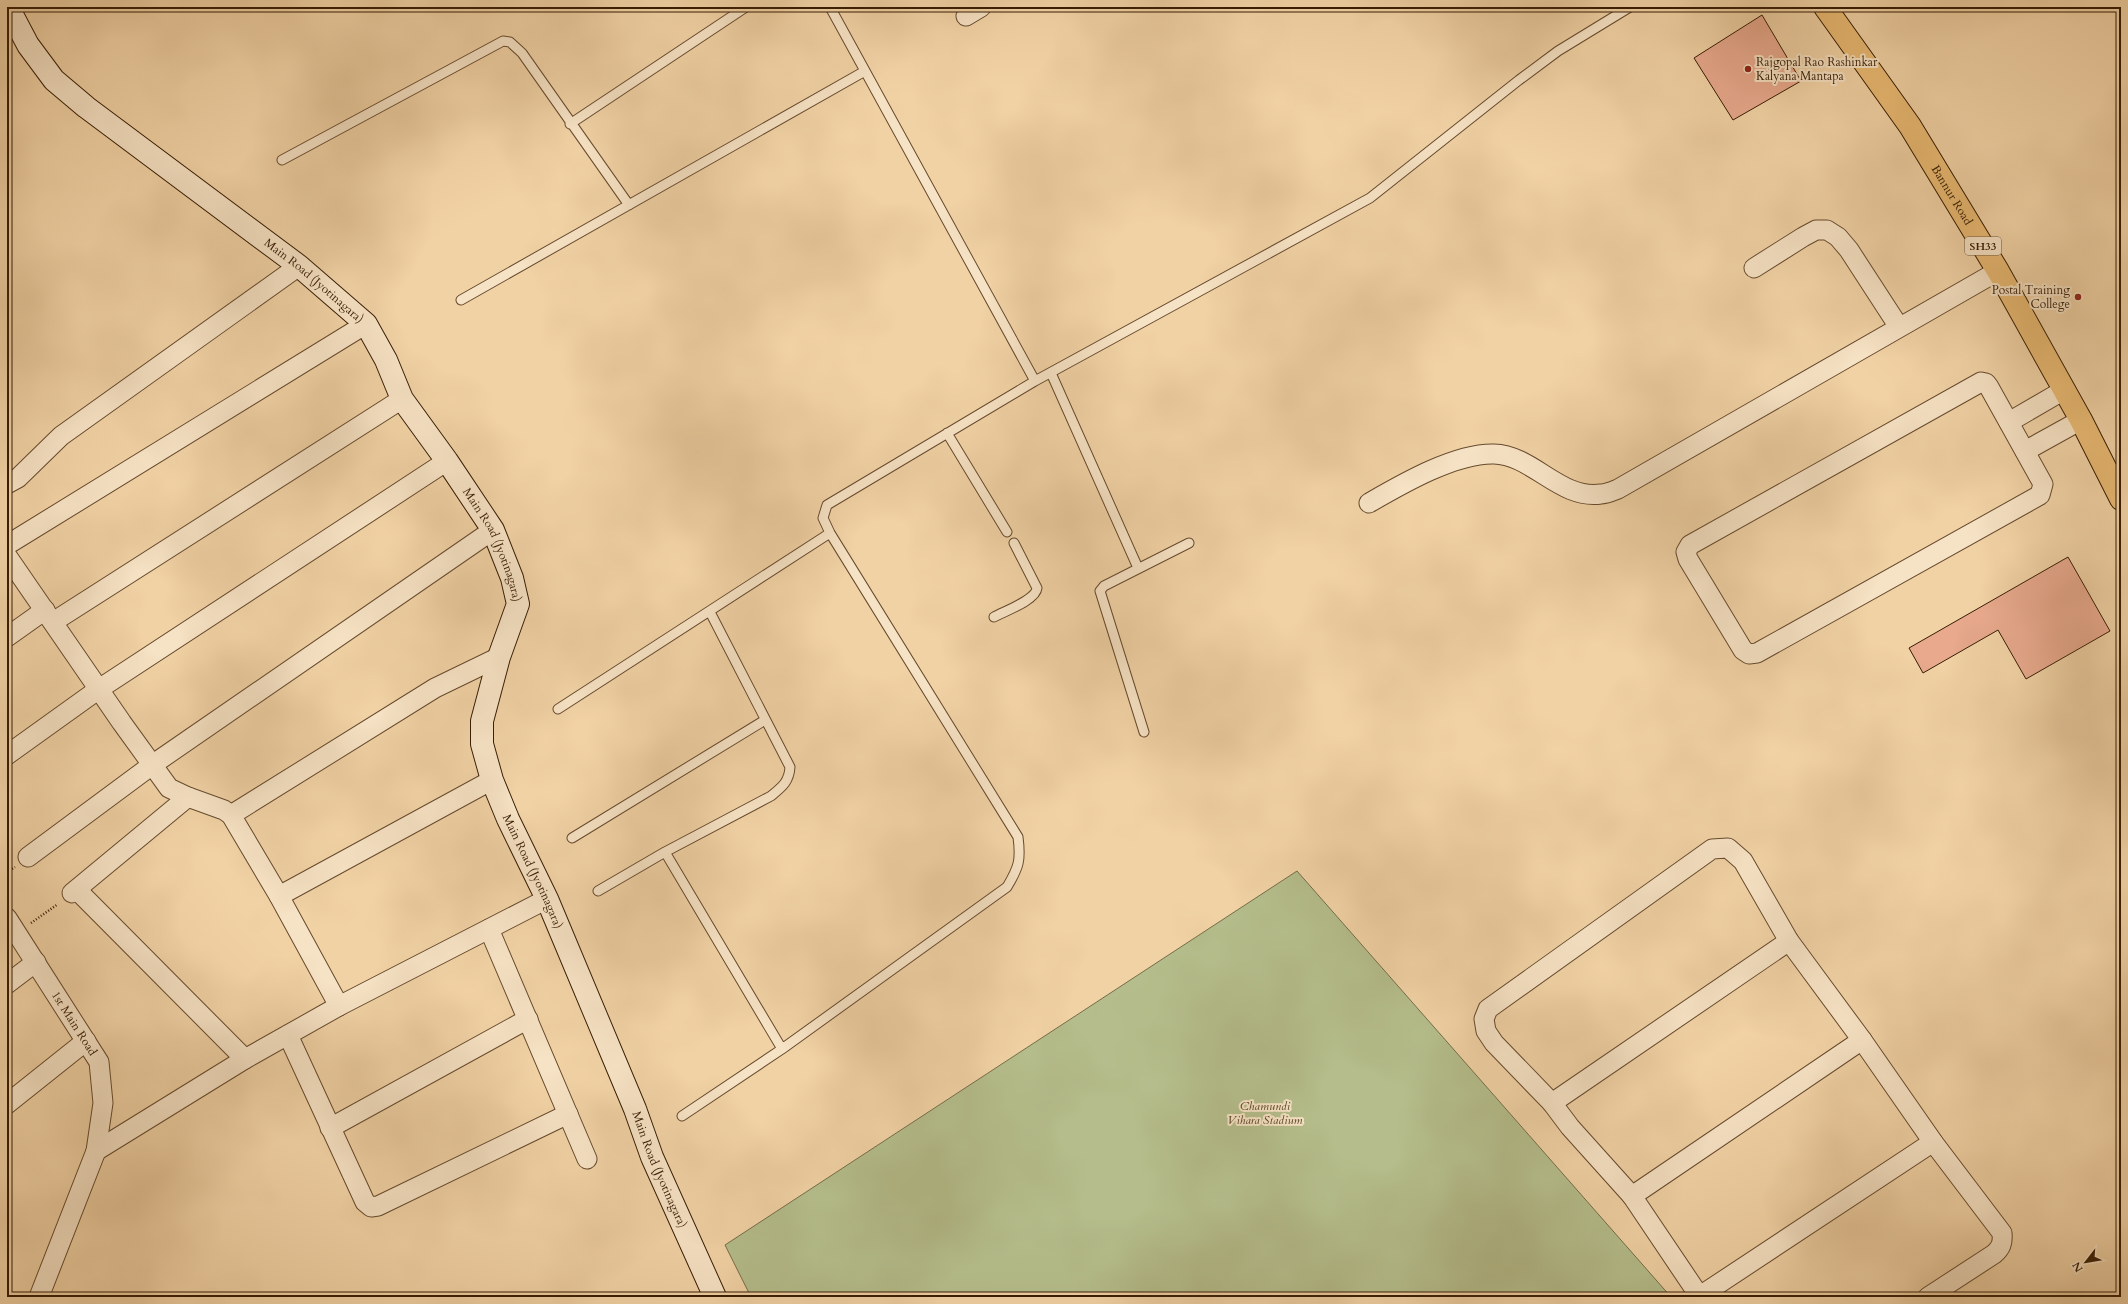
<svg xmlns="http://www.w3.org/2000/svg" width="2128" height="1304" font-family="Cardo,serif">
<rect width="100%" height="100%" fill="#f1d2a5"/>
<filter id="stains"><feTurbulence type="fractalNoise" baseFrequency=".005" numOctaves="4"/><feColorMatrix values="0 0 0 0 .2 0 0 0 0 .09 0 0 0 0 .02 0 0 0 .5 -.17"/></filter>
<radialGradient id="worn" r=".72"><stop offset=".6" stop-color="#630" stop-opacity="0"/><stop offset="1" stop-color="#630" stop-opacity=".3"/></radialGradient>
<path fill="#b4bd8b" stroke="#766d48" d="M1297,871l374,426h-920l-26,-52z"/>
<path fill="#e8a98d" stroke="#371d05" d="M1762,15l39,66 -68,39 -39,-62z
M2068,557l42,74 -84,48 -28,-49 -75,43 -14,-25z"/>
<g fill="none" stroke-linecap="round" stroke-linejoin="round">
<defs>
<path id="lane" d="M830,7l205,374
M570,124l176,-117
M282,160l221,-119 7,1 12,11 107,152
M461,300l404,-229
M1051,373l87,195
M947,433l60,99
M994,617c11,-6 42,-17 43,-29l-23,-45
M558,709l272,-176
M1144,732l-44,-141 4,-5 85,-43
M572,838l193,-118
M665,852l117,197
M598,891l67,-39 106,-56c11,-9 18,-14 19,-29l-80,-155
M682,1116l100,-67 225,-162c12,-20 14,-27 11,-50l-188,-304 -7,-15 4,-13 208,-124 335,-183 149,-118 39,-29 72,-44"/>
<g id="street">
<path d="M966,16l15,-9"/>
<path d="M1754,268l49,-31 13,-7h11l11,7 11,13 50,77"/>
<path d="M1981,382l5,1 3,4 54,97 -3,11 -283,158 -8,1 -6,-4 -55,-91 -2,-7 4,-7z"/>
<path d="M2009,422l55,-32"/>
<path d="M2025,451l56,-31"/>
<path d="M7,484l11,-6 43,-42 238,-170"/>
<path d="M1369,503c33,-19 86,-50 125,-49 39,1 66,46 107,40 5,0 12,-3 17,-5l380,-218"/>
<path d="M7,545l359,-221"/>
<path d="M7,556l115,167 47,65 19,9 36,13 7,5 48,81 60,110"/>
<path d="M53,622l349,-223"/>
<path d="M7,637l38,-27"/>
<path d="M7,755l92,-66 348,-228"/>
<path d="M231,815l204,-127 64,-31"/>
<path d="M28,857l124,-92 341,-235"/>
<path d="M77,890l168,169"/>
<path d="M72,893l116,-96"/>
<path d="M279,896l213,-116"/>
<path id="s1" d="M7,918l92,144 4,41 -7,48 -57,146"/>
<path d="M489,929l98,230"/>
<path d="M7,984l29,-22"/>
<path d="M288,1035l77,167 6,5 7,-1 190,-92"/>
<path d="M1552,1103l237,-162"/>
<path d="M7,1104l79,-63"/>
<path d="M330,1128l198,-109"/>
<path d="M96,1151l149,-92 94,-53 208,-107"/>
<path d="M1632,1196l230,-156"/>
<path d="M1700,1296l233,-154"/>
<path d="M1700,1297l-68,-101 -62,-69 -18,-24 -58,-60 -8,-12 -2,-12 4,-10 224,-160 16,-1 15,13 46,80 73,99 71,102 69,91c1,10 -1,15 -8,21l-66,43"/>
</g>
<g id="secondary">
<path id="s2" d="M8,7l20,38 26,35 32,27 213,159 67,58 20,36 16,39 45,62 46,69 19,48 6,26 -19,53 -17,64v23l10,36 16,39 39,80 88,210 17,48 63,140"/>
</g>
<g id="primary">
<path id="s3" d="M1825,7l85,119 88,145 83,149 40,79"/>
</g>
</defs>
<use href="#lane" stroke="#664a2d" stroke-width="11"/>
<use href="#street" stroke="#664a2d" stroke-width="21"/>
<use href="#secondary" stroke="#371d05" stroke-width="24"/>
<use href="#primary" stroke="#371d05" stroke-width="24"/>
<path stroke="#371d05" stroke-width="2.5" stroke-dasharray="1 2" stroke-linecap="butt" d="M7,872l8,-5
M31,923l27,-19"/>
<use href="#lane" stroke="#f6e2c4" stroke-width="9"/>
<use href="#street" stroke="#f6e2c4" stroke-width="19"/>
<use href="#secondary" stroke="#f6e2c4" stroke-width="22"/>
<use href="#primary" stroke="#e8b972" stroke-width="22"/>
</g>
<g fill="#8f2418" stroke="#f6e2c4" stroke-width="1.5">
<circle cx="1748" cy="69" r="4"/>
<circle cx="2078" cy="297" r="4"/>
</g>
<g text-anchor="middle" stroke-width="4" stroke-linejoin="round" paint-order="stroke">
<rect fill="#f6e2c4" stroke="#70583e" stroke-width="1" x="1965" y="237" width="36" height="18" rx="3"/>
<g font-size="11" font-weight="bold" fill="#371d05">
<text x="1983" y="250">SH33</text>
</g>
<g font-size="12" fill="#371d05" stroke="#f6e2c4" text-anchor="start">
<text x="1756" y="66">Rajgopal Rao Rashinkar<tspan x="1756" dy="14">Kalyana Mantapa</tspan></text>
<text x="2070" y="294" text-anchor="end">Postal Training<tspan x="2070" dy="14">College</tspan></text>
</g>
<g font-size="12" fill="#371d05" stroke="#f6e2c4">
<text dy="4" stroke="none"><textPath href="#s3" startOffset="227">Bannur Road</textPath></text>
<text dy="4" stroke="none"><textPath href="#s2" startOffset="415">Main Road (Jyotinagara)</textPath></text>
<text dy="4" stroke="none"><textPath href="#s2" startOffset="739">Main Road (Jyotinagara)</textPath></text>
<text dy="4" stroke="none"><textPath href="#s2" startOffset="1087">Main Road (Jyotinagara)</textPath></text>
<text dy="4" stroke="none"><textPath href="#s1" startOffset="125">1st Main Road</textPath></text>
<text dy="4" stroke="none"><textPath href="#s2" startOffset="1411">Main Road (Jyotinagara)</textPath></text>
</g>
<g font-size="12" font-style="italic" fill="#564526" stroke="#f6e2c4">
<text x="1265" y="1110">Chamundi<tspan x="1265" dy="14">Vihara Stadium</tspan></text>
</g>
</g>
<rect width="2128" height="1304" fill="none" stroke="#f1d2a5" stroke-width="24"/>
<rect x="8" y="8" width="2112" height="1288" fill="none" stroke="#371d05" stroke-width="2"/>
<rect x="12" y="12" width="2104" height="1280" fill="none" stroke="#371d05"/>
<g transform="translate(2086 1262) rotate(239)" stroke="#f6e2c4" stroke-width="3" paint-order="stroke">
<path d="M0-3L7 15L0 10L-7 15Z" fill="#371d05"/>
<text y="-6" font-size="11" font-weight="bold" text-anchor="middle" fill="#371d05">N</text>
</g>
<rect width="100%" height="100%" filter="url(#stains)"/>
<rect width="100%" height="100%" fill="url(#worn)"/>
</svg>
